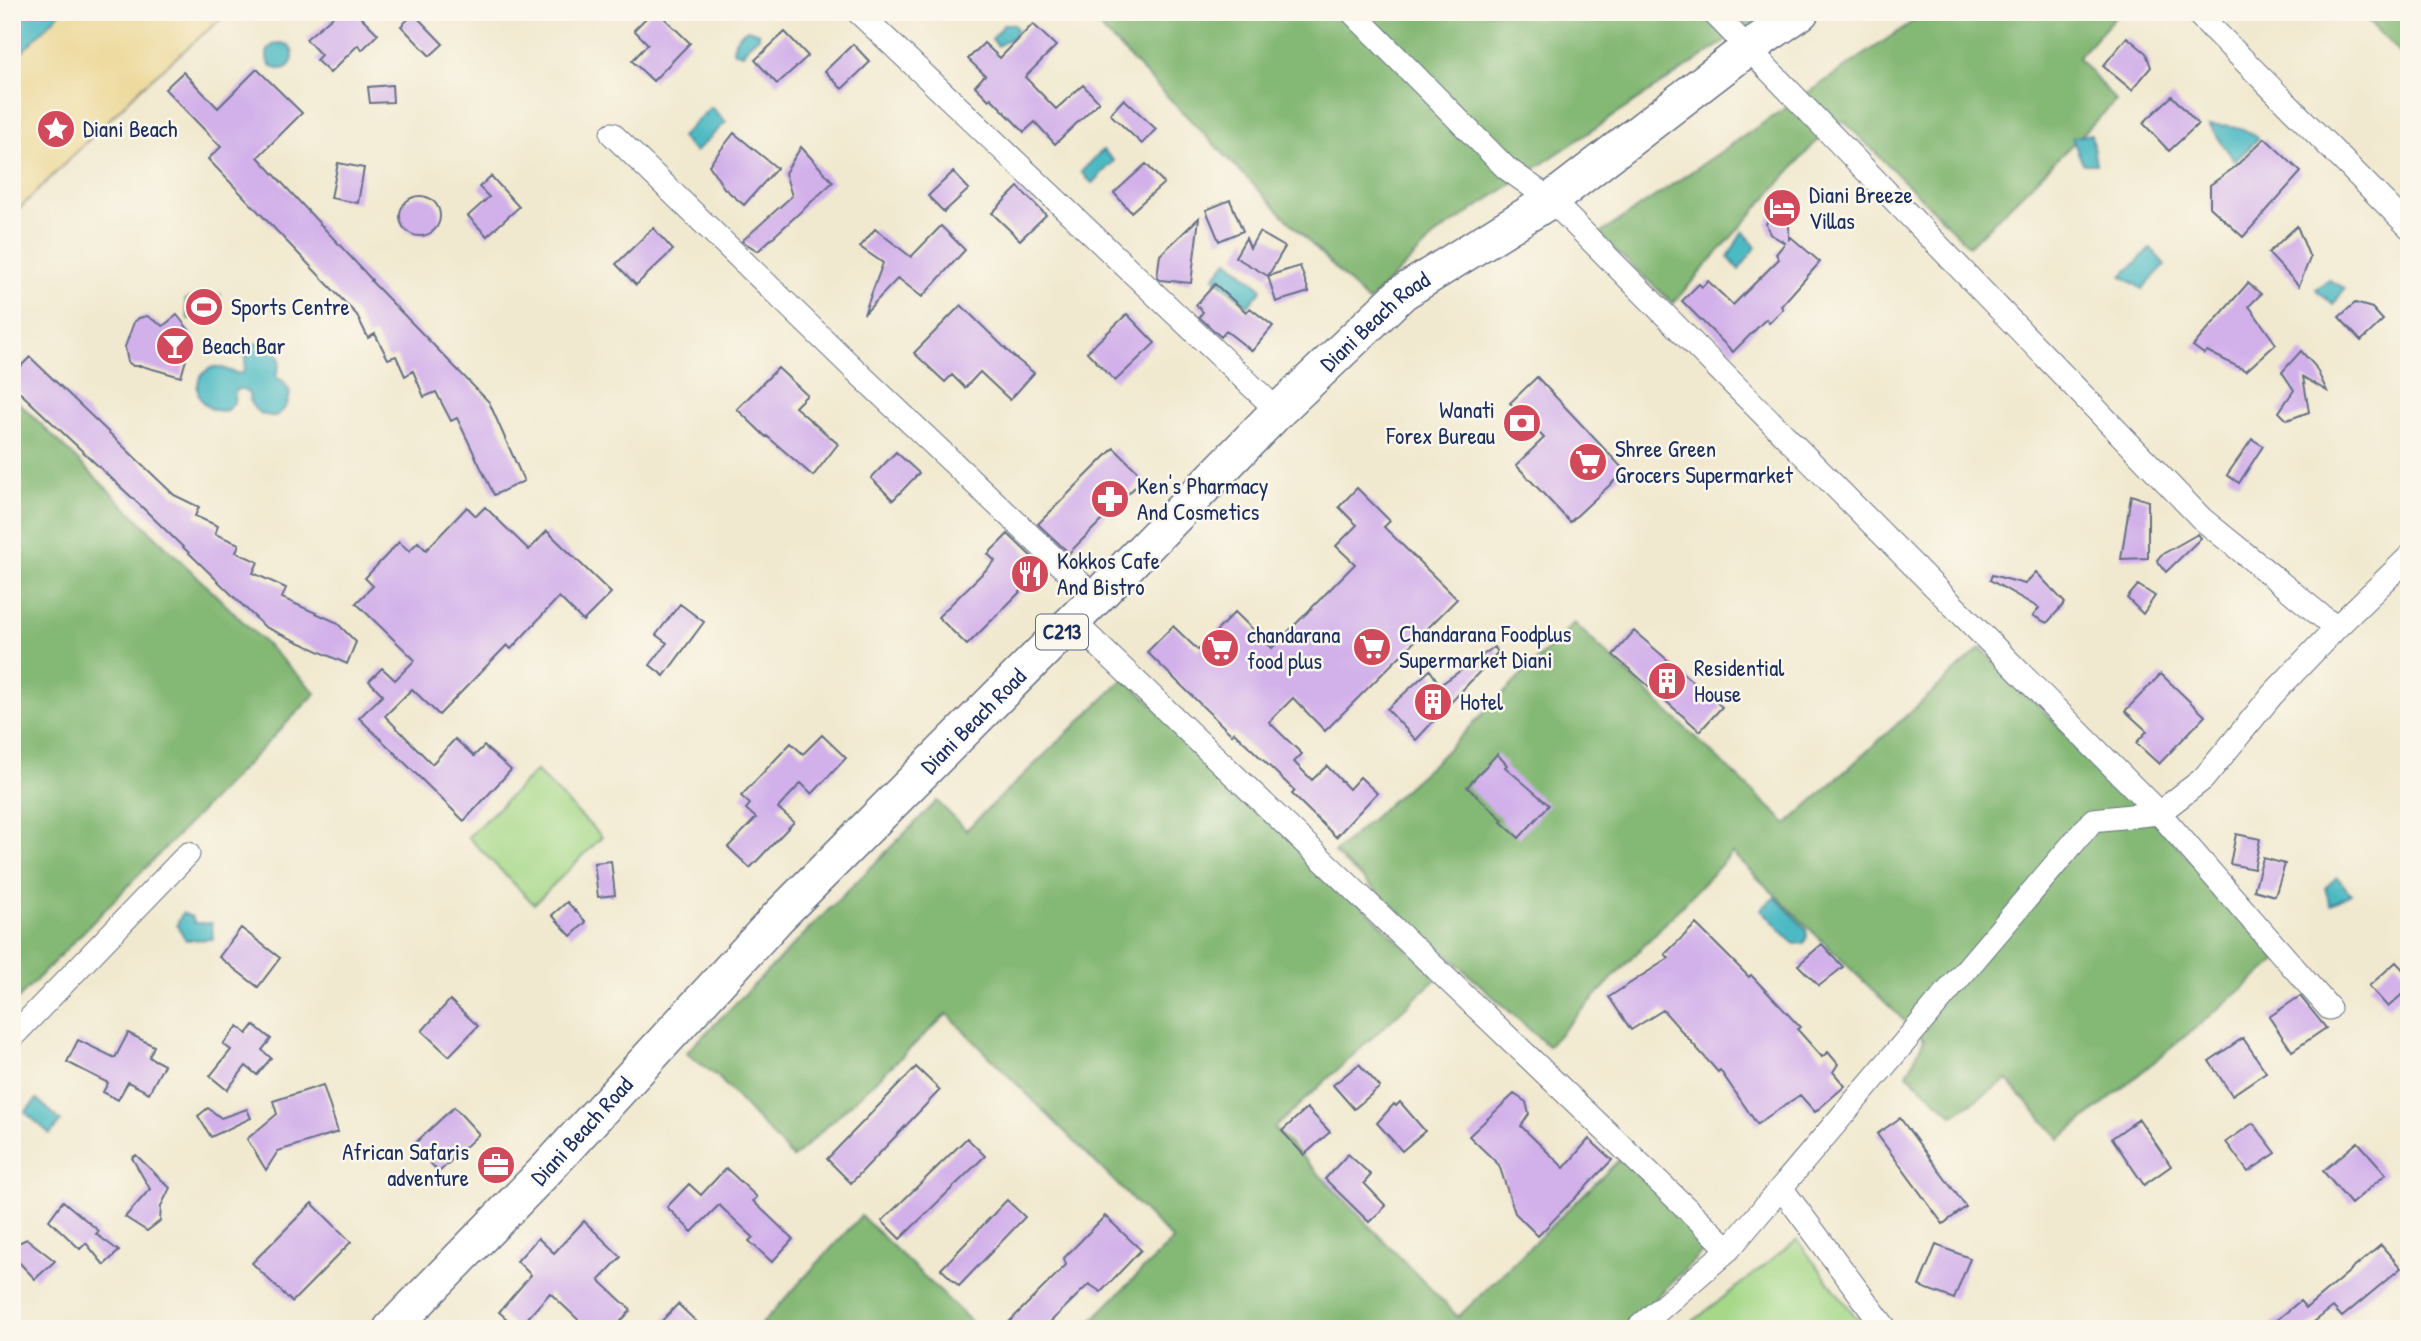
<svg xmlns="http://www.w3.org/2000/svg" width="2421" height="1341" font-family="'Patrick Hand',sans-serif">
<rect width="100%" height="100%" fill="#fbf7ec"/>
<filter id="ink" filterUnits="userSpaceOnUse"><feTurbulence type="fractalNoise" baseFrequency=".0143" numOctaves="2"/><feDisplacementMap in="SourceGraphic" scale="14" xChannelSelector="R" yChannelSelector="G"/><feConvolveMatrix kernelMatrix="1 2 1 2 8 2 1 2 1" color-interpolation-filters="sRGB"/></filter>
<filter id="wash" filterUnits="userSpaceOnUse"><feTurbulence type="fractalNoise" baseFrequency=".00686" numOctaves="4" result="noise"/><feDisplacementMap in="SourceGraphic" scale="28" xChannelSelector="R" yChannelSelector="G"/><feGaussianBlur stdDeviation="1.57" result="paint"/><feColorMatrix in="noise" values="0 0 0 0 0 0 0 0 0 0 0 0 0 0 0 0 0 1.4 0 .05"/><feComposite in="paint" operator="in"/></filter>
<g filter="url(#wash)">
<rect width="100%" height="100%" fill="#f1e9cf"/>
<path fill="#a6d888" stroke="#608473" stroke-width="2" d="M220,294l3,20 -35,5 -3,-20z
M536,771l66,66 -68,67 -66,-67z
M1797,1240l68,89h-182z"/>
<path fill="#84b874" stroke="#507469" stroke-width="2" d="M1085,12h684l-332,222 -69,68z
M1927,12h193l-42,46 38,43 -147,145 -125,-125 -31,24 -140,158 -75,-68z
M2359,12h50v50z
M12,396l304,297 -304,312z
M1574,623l213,201 194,-176 195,196 102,116 -218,179 -53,-59 -54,35 -46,-41 17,-34 -192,-187 -184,193 -214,-193 102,-92z
M1125,678l312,300 -163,150 184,189 163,-159 88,87 -84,84h-542l90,-89 -226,-226 -154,144 -75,-81 -32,-24 251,-252 29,29z
M861,1216l118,113h-222z"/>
<path fill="#eeda9e" stroke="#84847e" stroke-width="2" d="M60,12h169l-86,74 -131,130v-154z"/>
<path fill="#4cbac3" stroke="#347490" stroke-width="2" d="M12,12h49l-49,50z
M1004,24h9l4,5 -3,7 -16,10 -6,-7z
M748,29l11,4v4l-10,7 -6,10 -10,-3c1,-11 5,-17 15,-22z
M267 56a13 13 0 1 1 26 0a13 13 0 1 1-26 0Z
M711,107l15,15 -31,30 -14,-15z
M2209,125c20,0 34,0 49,14l-23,22z
M2091,134l5,30h-13l-11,-26z
M1103,150l11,11 -22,22 -11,-11z
M1743,231l13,16 -17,23 -11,-13z
M2151,248l14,17 -23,24 -20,-13z
M1228,260l34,29 -14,17 -34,-29z
M2329,280l16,8 -12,17 -17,-16z
M257,343c12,0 26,9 22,23 -1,4 -3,7 -3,11l7,4 7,11c-2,12 -5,19 -15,24 -15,0 -25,-7 -26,-22l-6,-5h-5l-3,3 -1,10 -7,8c-28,6 -41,-31 -16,-42 11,-5 21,8 32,5 5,-13 -2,-23 14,-30z
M2337,877l14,17 -20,11 -6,-17z
M1775,897l31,32 1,7 -3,7 -9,1 -3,-2 -31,-33z
M182,913l10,4 3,6h17l1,16 -27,1 -9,-15z
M37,1099l24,22 -11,13 -25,-22z"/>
<g id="blocks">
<path fill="#d2b0ea" d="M338,12h18l22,22 -16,16 -4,-5 -28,28 -14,-13 5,-5 -15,-16z
M652,12h6l32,31 -37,38 -21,-20 16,-17 -14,-14z
M414,14l29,30 -13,12 -29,-30z
M1033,24l23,22 -31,31 31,32 27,-24 16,17 -44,42 -20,-22 -11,10 -33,-34 -2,2 -14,-14 10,-11 -17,-16 16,-16 16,15z
M785,32l23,24 -31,28 -22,-24z
M2127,37l19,16 5,14 -19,23 -29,-24z
M853,44l17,18 -28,27 -17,-18z
M257,69l45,44 -44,44 114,123 -1,1 118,121 35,79 -30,14 -37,-77 -6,3 -15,-29 -12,5 -11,-26 -8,5 -9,-20 -8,3 -13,-25 -7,4 -11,-23 -149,-156 13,-12 -56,-58 18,-17 35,36z
M392,85l1,17 -23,1 -2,-16z
M2172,96l26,28 -29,27 -26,-28z
M1124,99l32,30 -14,15 -32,-30z
M734,133l43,35 -33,37 -20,-17 -15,-23z
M2265,138l36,34 -58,65 -33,-30v-22l25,-18z
M801,147l32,35 -75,69 -16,-10 50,-45 -7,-23z
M338,163l26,5 -6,35 -27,-5z
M1146,164l18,19 -33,29 -17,-19z
M953,172l16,17 -25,23 -16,-16z
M491,176l28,31 -32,29 -19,-20 21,-19 -10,-10z
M1018,187l28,28 -26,25 -28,-27z
M400 216a20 20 0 1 1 40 0a20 20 0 1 1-40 0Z
M1230,200l13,31 -24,10 -13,-31z
M1775,213l8,1 6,5v20l2,-2 29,25 -39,44 2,3 -14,14 -3,-4 -33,33 -51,-51 17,-17 3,3 6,-6 25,24 46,-46 -3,-5 9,-11 -15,-9 -4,-10 3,-7z
M1199,218l-8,65 -31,-3 -3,-3 3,-22z
M941,226l24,24 -43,47 -24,-19 -34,36 19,-51 -23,-16 15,-18 36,28z
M2297,226l13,32 -11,28 -31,-33z
M653,228l20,22 -37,35 -20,-21z
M1259,232l26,15 -17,29 -33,-19 11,-19 4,10z
M1300,266l9,26 -33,10 -8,-26z
M2248,283l13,11 -12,12 27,38 -30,27 -39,-20 -3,3 -11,-8z
M1215,284l31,28 4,-4 23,18 -21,25 -26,-20 -5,6 -22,-20 4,-5 -7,-7z
M2355,303l17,5 11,12 -22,21 -22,-24z
M961,305l52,51 21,17 -24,27 -30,-28 -15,16 -13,-13 -7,7 -31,-29z
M1127,314l28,29 -40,38 -28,-29z
M177,315l16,20 -12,42 -39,-11h-9l-5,-4 -3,-15 9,-25 5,-4 8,-2 16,10z
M2301,351l14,15 12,25 -24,-14 6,35 -22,8 -8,-8 15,-22 -12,-18z
M30,357l144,138 25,12 -4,9 23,10 -3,8 24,10 -3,8 22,10 -5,11 33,15 -4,10 54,24 20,20 -9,22 -82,-37 -121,-118 -132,-124v-10z
M778,368l29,27 -12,12 43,37 -25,32 -46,-40 -1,1 -29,-28z
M1537,377l88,94 -55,51 -54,-57 28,-27 -34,-35z
M2252,439l11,7 -24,37 -12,-8z
M1114,448l30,30 -75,75 -31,-29z
M896,452l23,21 -26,27 -22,-22z
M1357,488l33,33 -6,6 73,72 -132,132 -32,-33 -24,24 33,32 -8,8 18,18 15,-14 22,23 11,-12 17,16 -41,44 -44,-43 3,-3 -61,-59 -2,3 -85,-83 26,-26 25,24 37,-38 37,36 83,-84 -19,-18 21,-21 -18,-18z
M2131,495l17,6v57l-27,1z
M467,507l9,9 9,-9 44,43 18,-19 64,62 -28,28 -24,-24 -48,52 -4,-4 -68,70 -27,-26 -27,27 47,48 23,-25 19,17 10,-10 27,24 -47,51 -105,-103 24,-23 -14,-14 13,-13 13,12 20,-20 -59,-57 17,-17 -8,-8 34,-36 10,9 9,-9 8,8z
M1008,534l28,27 -6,6 8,7 -71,71 -29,-28 57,-56 -7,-7z
M2198,534l3,4 -35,34 -9,-12 4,-5z
M2036,572l29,31 -18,20 -14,-7 6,-8 -49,-28 2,-5 33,9z
M2138,585l17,11 -12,18 -16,-16z
M680,604l24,18 -40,54 -14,-11 17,-22 -11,-8z
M1634,631l88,76 -22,24 -87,-76z
M1494,647l4,5 -82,88 -29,-31 43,-39 10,15z
M2161,674l44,42 -46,48 -23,-21 11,-12 -22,-20z
M822,735l24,23 -34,36 -11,-11 -23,25 16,14 -44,46 -22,-21 28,-29 -10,-9 4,-5 -9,-8 50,-53 12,11z
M1497,754l10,11 -2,2 44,38 -30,33 -18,-16 2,-2 -36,-33z
M2236,834l24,5 -6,30 -24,-5z
M2263,858l22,6 -10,32 -21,-6z
M611,861l4,34 -17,2 -4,-34z
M567,902l19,20 -15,14 -19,-21z
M1696,924l53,53 2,-2 49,52 -3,2 25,28 6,-5 10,12 -5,8 12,14 -30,26 -15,-17 -43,29 -37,-54 -2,2 -55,-62 -32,20 -22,-33 60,-39 -4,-4z
M241,928l39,30 -22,29 -39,-30z
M1822,944l21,23 -24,19 -21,-21z
M2396,962l13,14v12l-21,19 -19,-21z
M2300,996l26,32 -34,23 -23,-34z
M450,1000l28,26 -29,30 -27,-25z
M254,1025l17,14 -9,11 9,8 -14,17 -11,-9 -19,24 -17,-14 21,-26 -8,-6 15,-18 9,8z
M128,1033l26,13 -5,11 15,8 -15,28 -21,-11 -10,18 -15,-8 5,-9 -41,-21 11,-22 37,18z
M2243,1038l23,34 -34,23 -23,-34z
M1359,1064l21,23 -26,22 -21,-24z
M916,1067l24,23 -89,93 -24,-24z
M323,1085l15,47 -60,19 -12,19 -19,-31 30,-25 -4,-13z
M1514,1094l12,8 3,12 -8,12 43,42 25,-29 23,21 -74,76 -23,-23 -16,-48 -30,-29z
M1400,1102l25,29 -23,20 -25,-28 17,-19 2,2z
M454,1107l25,27 -40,38 -26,-27z
M208,1108l13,10 26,-9 4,9 -40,19 -13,-21z
M1307,1108l23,24 -26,23 -22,-24z
M1900,1118l66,89 -23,17 -66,-90z
M2139,1119l32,47 -27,19 -32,-47z
M2253,1123l23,30 -28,19 -22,-30z
M967,1138l18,18 -85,83 -18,-18z
M2358,1142l28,32 -35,30 -28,-33z
M1348,1154l23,21 -7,8 22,23 -17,16 -44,-43z
M136,1155l34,33 -9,18 -1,15 -13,10 -22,-14 25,-28 -18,-31z
M726,1168l31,29 -4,4 40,38 -21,23 -23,-21 4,-4 -34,-32 -27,27 -25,-25 22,-23 12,11z
M1007,1200l18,17 -66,69 -18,-17z
M63,1201l36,30 -3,3 23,17 -15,14 -18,-22 -6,6 -31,-29z
M312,1203l39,39 -59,60 -40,-39z
M1105,1216l36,34 -40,42 -12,-8 -46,45h-41l64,-64 -2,-7z
M584,1221l37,36 -22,23 32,30 -17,19h-26l-38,-36 -32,36 -19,-17 32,-37 -14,-14 21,-23 16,15z
M27,1239l28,22 -20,18 -23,-24v-9z
M1936,1245l34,13 -16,41 -35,-13z
M2381,1245l20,23 -59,49 -9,-10 -28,22h-39l34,-28 6,7z
M678,1304l26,25h-50z"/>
</g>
</g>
<g filter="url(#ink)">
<use href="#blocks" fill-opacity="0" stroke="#667086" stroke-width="2"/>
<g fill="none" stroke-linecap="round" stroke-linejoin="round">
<defs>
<path id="street" d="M858,12l420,399
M1352,12l154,156 45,32 608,613 170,195
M1713,12l489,507 134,109
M2196,12l213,215
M612,134l240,233 244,231
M1073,621l656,628
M12,1037l176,-183
M1782,1189l104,140
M1637,1329l92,-80 364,-429 66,-7 44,-34 69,-84 64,-67 73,-71"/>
<g id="primary">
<path id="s1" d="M391,1329l154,-158 234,-255 317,-318 182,-187 124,-118 149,-93 196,-151 54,-37"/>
</g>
</defs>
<use href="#street" stroke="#667086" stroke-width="25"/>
<use href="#primary" stroke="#667086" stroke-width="38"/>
<use href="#street" stroke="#fff" stroke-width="23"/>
<use href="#primary" stroke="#fff" stroke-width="35"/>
</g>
</g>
<defs>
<symbol id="sight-disc" viewBox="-11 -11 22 22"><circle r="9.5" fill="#d1495b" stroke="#fbf7ec"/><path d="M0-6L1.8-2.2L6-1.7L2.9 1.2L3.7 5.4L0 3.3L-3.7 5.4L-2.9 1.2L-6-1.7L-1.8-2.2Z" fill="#fff"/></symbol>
<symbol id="hotel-disc" viewBox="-11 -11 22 22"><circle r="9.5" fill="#d1495b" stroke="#fbf7ec"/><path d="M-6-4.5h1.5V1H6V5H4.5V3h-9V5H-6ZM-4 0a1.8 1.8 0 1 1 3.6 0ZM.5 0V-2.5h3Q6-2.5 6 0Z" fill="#fff"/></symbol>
<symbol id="stadium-disc" viewBox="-11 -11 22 22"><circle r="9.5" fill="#d1495b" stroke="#fbf7ec"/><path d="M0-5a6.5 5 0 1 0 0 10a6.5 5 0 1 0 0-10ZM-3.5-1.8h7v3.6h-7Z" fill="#fff"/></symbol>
<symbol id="bar-disc" viewBox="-11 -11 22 22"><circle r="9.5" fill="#d1495b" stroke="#fbf7ec"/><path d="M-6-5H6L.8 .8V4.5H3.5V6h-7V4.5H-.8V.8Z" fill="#fff"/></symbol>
<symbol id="bank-disc" viewBox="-11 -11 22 22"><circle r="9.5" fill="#d1495b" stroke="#fbf7ec"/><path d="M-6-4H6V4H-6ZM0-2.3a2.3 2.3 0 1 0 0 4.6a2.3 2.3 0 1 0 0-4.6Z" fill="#fff"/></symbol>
<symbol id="supermarket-disc" viewBox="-11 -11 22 22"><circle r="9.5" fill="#d1495b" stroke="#fbf7ec"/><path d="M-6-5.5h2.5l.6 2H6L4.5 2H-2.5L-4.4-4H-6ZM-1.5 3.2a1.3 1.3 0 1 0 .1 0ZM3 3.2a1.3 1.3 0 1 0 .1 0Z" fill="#fff"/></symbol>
<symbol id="pharmacy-disc" viewBox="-11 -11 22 22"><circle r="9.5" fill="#d1495b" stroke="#fbf7ec"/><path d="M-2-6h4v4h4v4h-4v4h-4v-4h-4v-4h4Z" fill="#fff"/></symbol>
<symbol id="restaurant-disc" viewBox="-11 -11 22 22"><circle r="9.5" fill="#d1495b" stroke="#fbf7ec"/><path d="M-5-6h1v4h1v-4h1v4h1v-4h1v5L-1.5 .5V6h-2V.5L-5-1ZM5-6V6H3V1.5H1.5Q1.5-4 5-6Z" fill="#fff"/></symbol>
<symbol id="building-disc" viewBox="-11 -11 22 22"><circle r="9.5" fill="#d1495b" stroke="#fbf7ec"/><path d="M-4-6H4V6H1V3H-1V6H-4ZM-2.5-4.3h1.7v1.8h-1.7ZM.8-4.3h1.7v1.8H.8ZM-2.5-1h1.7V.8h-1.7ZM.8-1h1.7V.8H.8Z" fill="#fff"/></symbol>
<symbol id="office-disc" viewBox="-11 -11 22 22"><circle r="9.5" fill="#d1495b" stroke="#fbf7ec"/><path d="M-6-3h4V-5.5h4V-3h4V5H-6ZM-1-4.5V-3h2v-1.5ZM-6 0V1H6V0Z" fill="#fff"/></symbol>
</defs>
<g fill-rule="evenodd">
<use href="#sight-disc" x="34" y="107" width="44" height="44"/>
<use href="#hotel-disc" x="1760" y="186" width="44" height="44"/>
<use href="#stadium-disc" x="182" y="285" width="44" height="44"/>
<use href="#bar-disc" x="153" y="324" width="44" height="44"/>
<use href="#bank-disc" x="1500" y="401" width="44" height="44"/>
<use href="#supermarket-disc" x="1566" y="440" width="44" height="44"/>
<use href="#pharmacy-disc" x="1088" y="477" width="44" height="44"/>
<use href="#restaurant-disc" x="1008" y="552" width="44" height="44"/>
<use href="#supermarket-disc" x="1350" y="625" width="44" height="44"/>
<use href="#supermarket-disc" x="1198" y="626" width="44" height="44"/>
<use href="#building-disc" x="1645" y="659" width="44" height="44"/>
<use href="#building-disc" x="1411" y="680" width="44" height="44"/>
<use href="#office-disc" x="474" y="1143" width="44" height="44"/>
</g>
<g text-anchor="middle" stroke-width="5" stroke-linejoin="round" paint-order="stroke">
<rect fill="#fbf7ec" stroke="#5e6b89" stroke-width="2" x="1036" y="614.5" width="52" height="35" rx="5"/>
<g font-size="21" font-weight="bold" fill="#1b2f5e">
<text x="1062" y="639">C213</text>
</g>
<g font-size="23" fill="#1b2f5e" stroke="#fbf7ec" text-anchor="start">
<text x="83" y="137">Diani Beach</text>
<text x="1809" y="203">Diani Breeze<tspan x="1809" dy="26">Villas</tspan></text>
<text x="231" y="315">Sports Centre</text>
<text x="202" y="354">Beach Bar</text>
<text x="1495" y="418" text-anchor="end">Wanati<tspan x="1495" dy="26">Forex Bureau</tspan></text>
<text x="1615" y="457">Shree Green<tspan x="1615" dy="26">Grocers Supermarket</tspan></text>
<text x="1137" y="494">Ken's Pharmacy<tspan x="1137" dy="26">And Cosmetics</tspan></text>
<text x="1057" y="569">Kokkos Cafe<tspan x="1057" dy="26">And Bistro</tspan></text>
<text x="1399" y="642">Chandarana Foodplus<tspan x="1399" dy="26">Supermarket Diani</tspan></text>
<text x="1247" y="643">chandarana<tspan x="1247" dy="26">food plus</tspan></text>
<text x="1694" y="676">Residential<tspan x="1694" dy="26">House</tspan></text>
<text x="1460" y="710">Hotel</text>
<text x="469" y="1160" text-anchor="end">African Safaris<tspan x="469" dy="26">adventure</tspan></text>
</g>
<g font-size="23" fill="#1b2f5e" stroke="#fbf7ec">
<text dy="8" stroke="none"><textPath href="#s1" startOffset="1409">Diani Beach Road</textPath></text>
<text dy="8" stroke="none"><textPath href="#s1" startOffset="842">Diani Beach Road</textPath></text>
<text dy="8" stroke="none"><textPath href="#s1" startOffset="275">Diani Beach Road</textPath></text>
</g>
</g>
<rect width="2421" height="1341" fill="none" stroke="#fbf7ec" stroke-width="42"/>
</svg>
